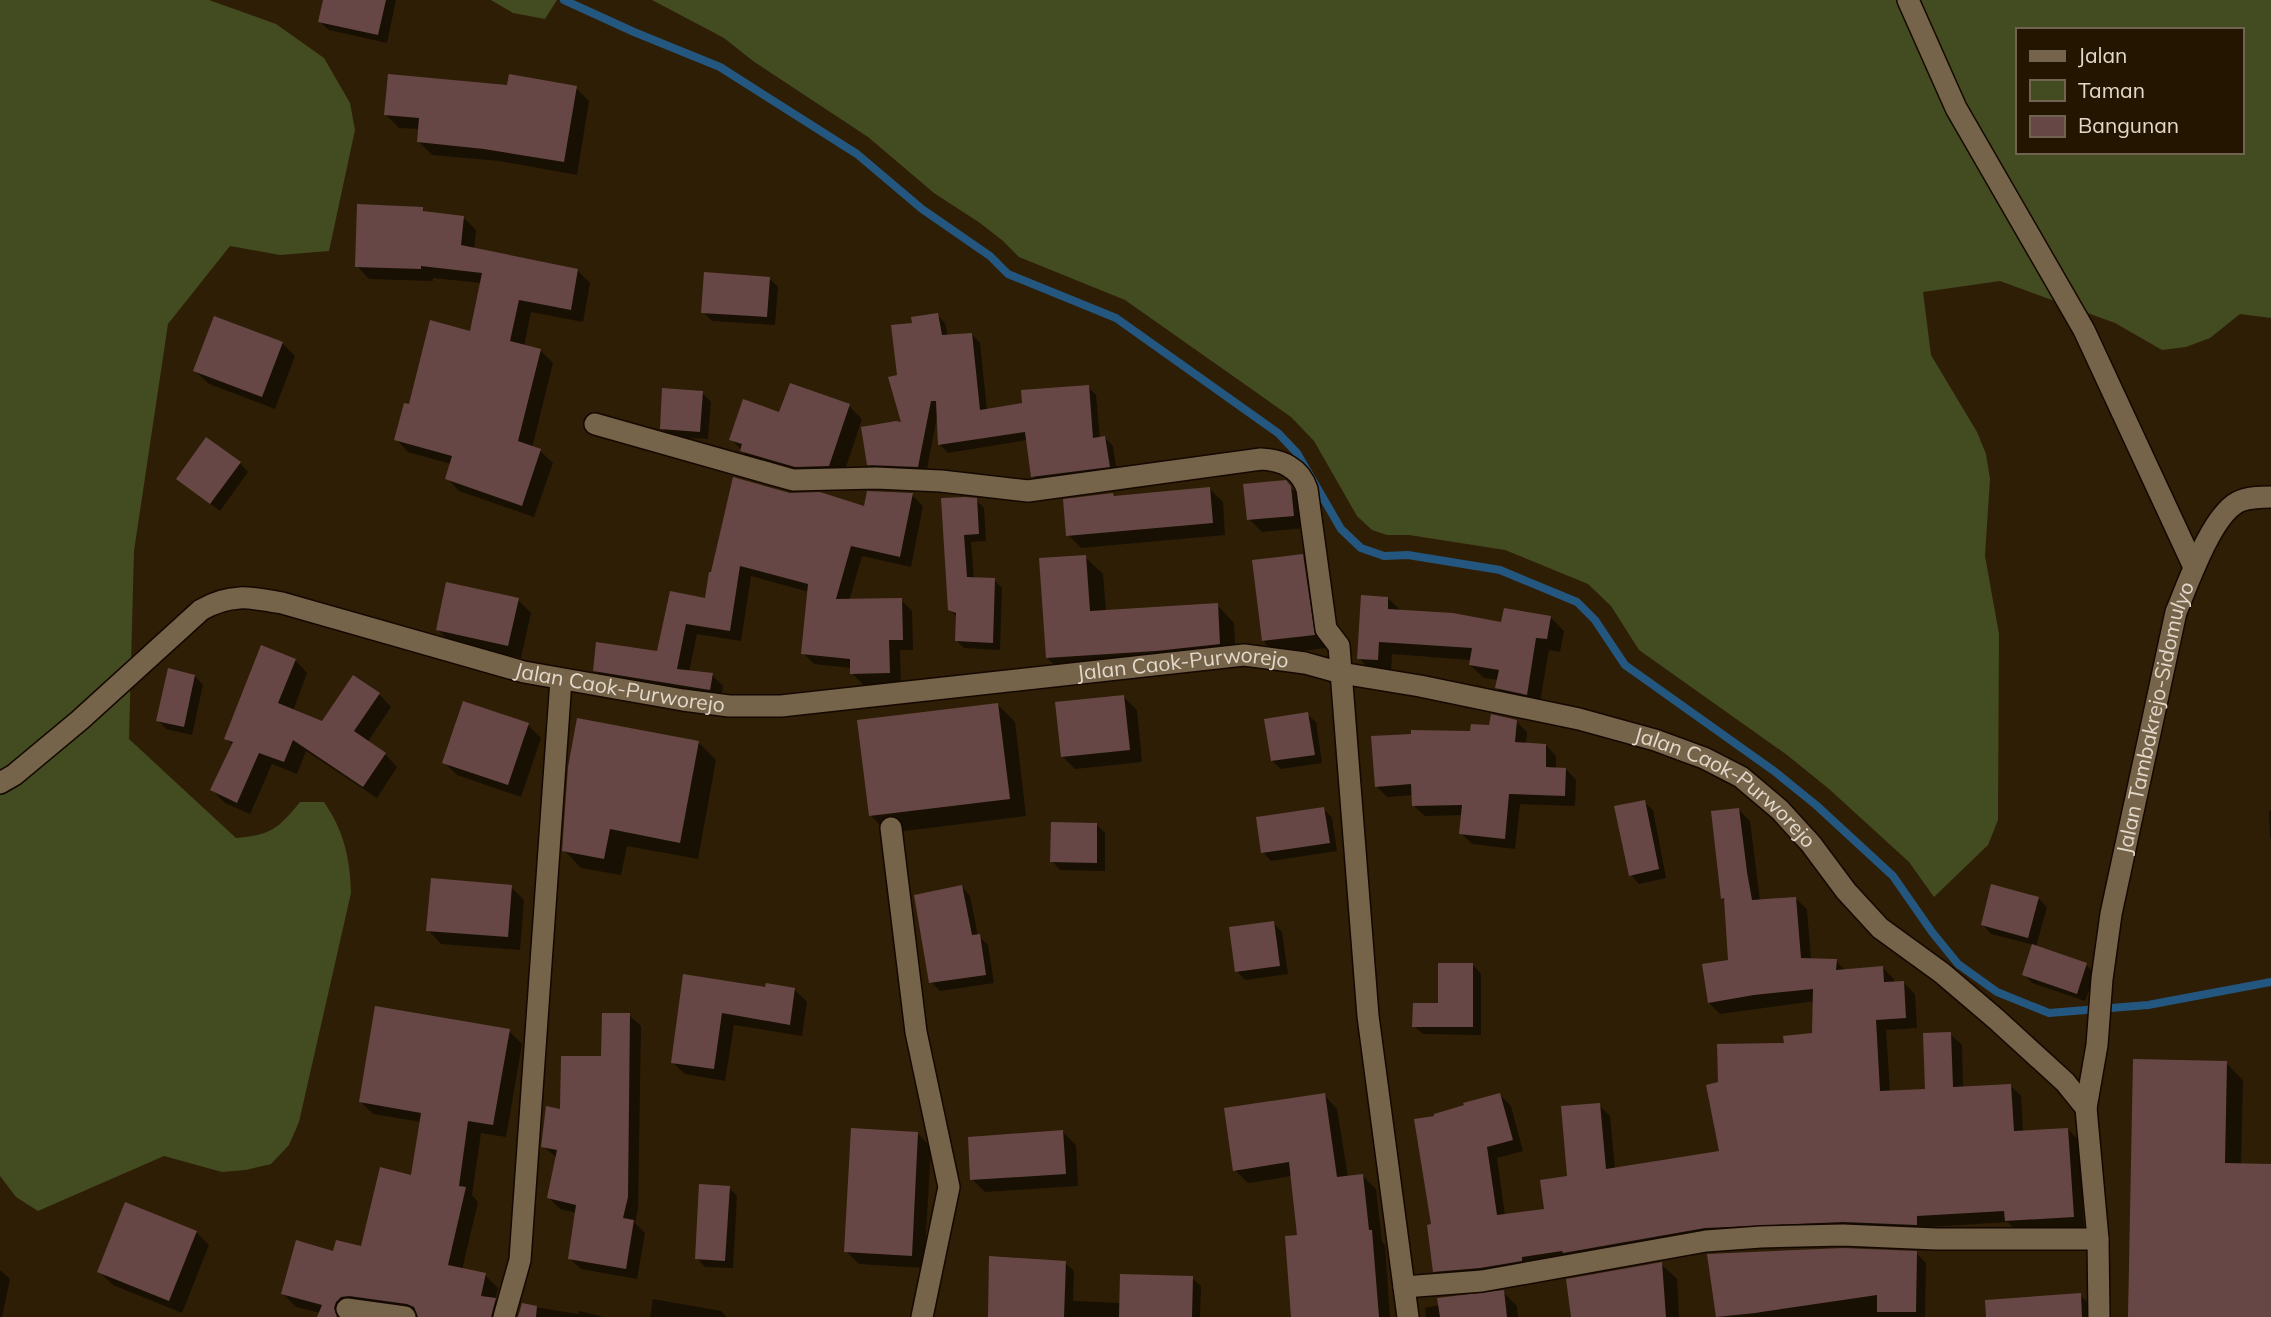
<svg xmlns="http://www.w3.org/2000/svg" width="2271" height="1317" font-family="Mulish,sans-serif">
<rect width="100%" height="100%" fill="#2e1e06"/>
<path fill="#434b20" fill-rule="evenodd" d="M0,0h209l67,24 48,34 26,45 5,27 -26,121 -49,4 -50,-9 -62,78 -34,227 -5,188 107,99c35,-3 42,-9 64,-36h24c20,29 26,56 27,91l-52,229 -10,23 -18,19 -25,6 -24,2 -58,-16 -126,55 -22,-14 -16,-21z
M491,0h66l-12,19 -32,-6z
M652,0h1619v318l-31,-4 -30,24 -24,9 -24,3 -47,-27 -115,-42 -77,11 8,63 46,77 9,22 4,25 -5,77 14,78 -1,186 -10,25 -54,52 -25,-35 -80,-73 -42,-34 -148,-105 -28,-44 -23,-22 -83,-34 -96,-15h-22l-15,-5 -15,-14 -43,-75 -23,-24 -166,-117 -106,-43 -16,-16 -23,-18 -46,-30 -66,-56 -115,-76 -29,-23zM2017,30h224v122h-224z"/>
<path fill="#0007" d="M325,0h71l-9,43 -58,-13 -9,-8z
M508,87l68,1 13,13 -12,74 -78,-14 -67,-6 -13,-13 1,-13 -21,-1 -13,-13z
M422,209l5,4 36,4 13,13 -2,20 104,21 12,12 -7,39 -52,-10 -7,34 16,4 13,13 -21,85 8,3 13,12 -19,54 -75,-26 -12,-13 4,-14 -43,-12 -12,-13 14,-33 62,-73 9,-50 -48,-5v3l-64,-2 -12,-13z
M769,278l9,9 -3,38 -63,-4 -9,-9z
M937,315l8,8 3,14 24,-3 8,9 7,67 37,-6 64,-17 8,8 4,44 5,-1 8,8 4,28 -76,10 -8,-8 -6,-36 -79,13 -8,-8 -3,-28 -11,57 -49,-2 -8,-8 34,-39 -4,-49 15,-52z
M282,343l13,13 -20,53 -66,-25 -14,-13z
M702,393l9,9 -3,37 -38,-2 -8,-9z
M849,406l13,13 -20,60 -87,-15 -24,-25 49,-25z
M240,463l8,9 -28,39 -42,-32z
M1285,482l18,18 3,28 -44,4 -13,-13z
M1210,489l13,13 2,33 -144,13 -13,-13 45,-41 3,4z
M790,494l75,14 47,-13 11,11 -12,61 -49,-11 -13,45 52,-1 11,11 1,39h-13l1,33 -38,2 -11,-12v-5l-38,-4 -11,-11 6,-61 -58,-16 -10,65 -44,-7 -8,38 23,3 11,11 -2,14 -115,-19 -11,-11 63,-17 48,-53z
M943,500h33l8,8 2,33 -15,1 3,37 20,1 8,8 -2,62 -36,-2 -8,-8 1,-23 -7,-7z
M1302,556l13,13 12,79 -51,6 -13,-13z
M1085,557l18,17 3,38 111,-7 17,18 2,38 -171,14 -18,-17z
M1388,598l13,13 102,13 48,-6 13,13 -4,21 -11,-2 -10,57 -28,-6 -14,-13 2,-8 -15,-2 -14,-13 1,-5 -79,-6 -1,19 -19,-1 -13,-14z
M518,600l13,13 -10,45 -70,-15 -13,-13z
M295,660l12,13 -14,38 30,12 56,-29 12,13 -24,36 18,11 12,13 -20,31 -71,-47 -9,23 -25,-10 -22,50 -25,-11 -13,-13 21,-45 -7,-7z
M195,676l8,9 -11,50 -26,-6 -8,-9z
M1124,697l13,13 5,52 -67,7 -13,-13z
M998,705l17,17 11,94 -138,17 -18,-18z
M1307,714l9,8 6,41 -41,6 -9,-8z
M1516,721l11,11 -1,13h20l10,11v13h10l10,11 -1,26 -55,-2 -5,45 -43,-5 -11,-11 2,-18 -38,1 -11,-10 -1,-11 -26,2 -11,-11 95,-53z
M528,725l13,13 -20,59 -64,-22 -13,-13z
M699,743l17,17 -18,99 -71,-13 -6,29 -40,-7 -17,-18z
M1644,802l9,8 13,68 -27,6 -8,-9z
M1324,809l8,9 5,33 -66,10 -8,-9z
M1739,810l11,11 10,80 35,-3 12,11 4,51 25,1 10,10 37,-3 11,11v5l10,-1 11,11 2,34 -31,2 4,63 37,-3 23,-56 12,11 1,43 47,-3 11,11 2,36 45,-3 11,12 5,87 -66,4 -10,-10 -80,5v8l-72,-3 -410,50 -11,-11 -2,-45 3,-109 64,-22 11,11 12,45 -26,7 8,58 41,-6 23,-33 30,-72 11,11 5,53 107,-17 -2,-68 66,-39 28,-11 1,-33 -95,13 -11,-11 21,-42 -4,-60 -4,-3z
M2269,811h2v27l-1,-1z
M1097,825l8,8v38l-45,-1 -8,-9z
M511,887l13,13 -4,50 -79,-6 -13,-14z
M962,887l8,9 8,40 10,9 6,38 -54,8 -9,-9z
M2038,898l9,9 -11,40 50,18 9,8 -10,28 -53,-18 -8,-9 10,-29 -43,-11 -8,-9z
M1273,923l9,9 6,42 -43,6 -8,-9z
M1473,965l8,9v61l-58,-1 -9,-8 25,-21z
M685,976l82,13 28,1 12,12 -5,34 -68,-11 -9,56 -40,-7 -13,-12z
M629,1015l12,11 -3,183 -3,14 10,10 -8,46 -56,-10 -12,-11 8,-45 -17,-4 -11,-11 8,-40 -14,-12 19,-35 41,-53z
M509,1031l13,13 -16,93 -25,-4 -9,62 6,7 -16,68 23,5 13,13 -3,12 13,13 -1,4h-89l-55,-9 -15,9h-29l2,-4 -25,-6 -13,-13 51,-41 29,-5 50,-71 8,-55 -48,-8 -13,-13z
M2226,1063l17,17 -2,85 30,1v151h-141z
M1324,1095l13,14 11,68 15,-1 13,13 6,53 3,3 5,72h-97l6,-80 -7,-61 -44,7 -13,-13z
M1063,1132l13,13 2,41 -93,6 -13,-13z
M918,1134l13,13 -7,121 -65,-4 -13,-13z
M729,1188l8,8 -4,72 -28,-1 -8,-9z
M196,1232l13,13 -27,68 -69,-28 -14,-13z
M1916,1253l10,10 -1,54h-207l-9,-61z
M1065,1263l9,8 -1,30 48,2 71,-25 9,8 -1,31h-210z
M1661,1264l16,15 2,38h-106z
M0,1270l10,9 -8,38h-2z
M1503,1292l14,14 1,11h-92l-1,-9z
M2080,1295l13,13 1,9h-80z
M653,1299l68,12 6,6h-77z
M523,1305l55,9 1,-3 25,6h-85z"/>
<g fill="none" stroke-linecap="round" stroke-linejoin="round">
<path stroke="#245780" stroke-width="8" d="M564,0l70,32 86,35 137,87 65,55 68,47 18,18 108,44 162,115 19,20 44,76 20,19 23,8 24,-1 92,15 77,32 18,18 30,45 149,106 42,34 77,71 39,56 26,32 39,28 52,21 99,-8 123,-23"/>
</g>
<path fill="#674745" d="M323,0h63l-8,35 -60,-13z
M388,74l119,11 2,-11 68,12 -13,76 -80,-13 -67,-7 2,-24 -35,-3z
M357,204l66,3v4l41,5 -3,29 117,24 -7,41 -52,-10 -9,41 31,8 -23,92 23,8 -19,57 -77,-27 7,-23 -58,-16 10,-37 5,1 21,-84 40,11 12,-58 -61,-7v3l-66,-2z
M704,272l66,5 -3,40 -66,-4z
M938,313l4,22 30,-2 8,77 42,-7 -1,-13 68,-5 4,53 12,-2 5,31 -79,10 -6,-45 -87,13 -2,-44h-5l-13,66 -51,-2 -6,-38 35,-6 5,1 -13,-45 9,-2 -6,-50 21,-2 -1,-6z
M214,316l69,26 -21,55 -69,-26z
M790,383l60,21 -21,62 -34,1 -55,-16 2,-7 -13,-4 14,-41 36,13z
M662,388l41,3 -3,41 -40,-3z
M206,437l35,25 -31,42 -34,-25z
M733,477l57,16 30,-1 44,14 3,-15 46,2 -13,64 -49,-11 -15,53 66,-1 1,42h-14l1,33 -40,1v-15l-49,-5 7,-70 -68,-18 -10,65 -44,-7 -9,45 36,4 -3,17 -117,-19 3,-29 61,9 13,-60 35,7 4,-26h2z
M1286,480l5,6 3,30 -47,4 -4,-36z
M1210,487l3,36 -147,13 -3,-37 50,-6 1,3z
M965,497l12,1 2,36 -15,1 3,42 28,1 -2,65 -38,-2 1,-28 -8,-3 -7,-112z
M1303,554l12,81 -53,6 -10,-81z
M1086,555l4,56 128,-8 2,41 -64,7 -110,7 -7,-100z
M446,582l73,16 -11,48 -72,-16z
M1361,595l27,2v12l65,4 48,9 3,-14 47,8 -4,23 -11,-1 -9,57 -32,-7 4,-18 -30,-5 3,-17 -93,-6 -1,18 -21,-1z
M261,645l35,14 -18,44 44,18 31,-46 27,18 -26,38 32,22 -23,34 -70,-47 -9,22 -25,-9 -22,50 -27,-13 23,-48 -9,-3z
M168,668l27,7 -11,52 -28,-6z
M1124,695l6,55 -69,7 -6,-55z
M463,701l66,22 -21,62 -66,-22z
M998,703l12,96 -141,17 -12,-96z
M1308,712l7,43 -44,6 -7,-42z
M1491,714l26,6 -2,22 31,2v23l20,1 -1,28 -56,-2 -4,45 -46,-5 3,-29 -50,1 -1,-22 -36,3 -4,-51 40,-2v-4l59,1 1,-7 18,1z
M577,718l122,23 -19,102 -70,-14 -6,30 -42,-8 6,-84z
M1645,800l14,69 -30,7 -15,-70z
M1324,807l6,36 -69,10 -5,-36z
M1739,808l8,64 5,28 44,-3 5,61 36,1 -1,11 47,-4 1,16 20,-1 2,37 -30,2 4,71 45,-2 -2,-56 28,-1 2,55 58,-3 3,47 54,-3 6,89 -69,4 -1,-10 -87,5v9l-74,-3 -138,6 -142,25 -1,-2 -40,6v4l-42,7 -47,4 -6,-47 4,-1 -17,-105 20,-3v-2l30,-9 -1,-2 37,-10 13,47 -26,7 10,68 47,-6 -4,-29 27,-4 -6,-70 39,-3 6,66 113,-18 -13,-66 12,-3 -1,-38 67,-1 -1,-7 29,-3 1,-44 -59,6 -46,8 -6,-39 26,-4 -4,-62 -3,1 -10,-88z
M1051,822l46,1v40l-47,-1z
M431,878l81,7 -4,52 -82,-6z
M1991,884l48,13 -11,41 -47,-13z
M962,885l10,50 8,-1 6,41 -57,8 -15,-88z
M1274,921l6,45 -45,6 -6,-45z
M2032,944l55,19 -10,31 -55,-19z
M1438,963h35v64h-61l1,-24h25z
M683,974l82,13 1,-4 29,5 -5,37 -68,-12 -8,56 -43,-6z
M375,1006l135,23 -17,96 -25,-4 -9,65 7,1 -18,78 38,8 -5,23 15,2 -5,19h-73l-4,-10 -7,-3 -58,-8 -8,1 -5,5 -2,6 3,9h-20l5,-12 -41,-11 15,-54 37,11 3,-11 25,6 19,-79 31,8 10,-62 -62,-11z
M602,1013h28l-2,184 -5,21 11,2 -8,49 -58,-10 8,-54 -29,-7 10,-48 -16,-3 5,-41 14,3 1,-53h40z
M2133,1059l94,2 -2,102 46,1v153h-143z
M1325,1093l12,84 26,-3 6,56h3l7,87h-88l-6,-81 12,-1 -8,-73 -56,9 -9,-63z
M851,1128l67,4 -6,124 -68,-4z
M1063,1130l3,44 -96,6 -2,-43z
M699,1184l31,2 -5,75 -30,-2z
M125,1202l72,29 -28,70 -72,-29z
M1843,1248l74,3 -1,61h-39v-17l-122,18 -39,4 -9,-63z
M989,1256l77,5 -2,56h-76z
M1662,1262l4,55h-95l-5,-38z
M1120,1274l73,2 -1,41h-73z
M1504,1290l3,27h-67l-3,-19z
M2081,1293l1,24h-96l-1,-17z
M522,1303l15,3 -1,11h-18z"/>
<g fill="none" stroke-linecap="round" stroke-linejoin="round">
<defs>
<g id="minor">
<path d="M1908,0l48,108 128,222 110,237"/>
<path d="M595,424l198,56 83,-2 65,3 87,10 233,-32c21,1 39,9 46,30l19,140 13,17 29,370 40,301"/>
<path id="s1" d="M0,783l14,-8 66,-55 121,-110c29,-17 49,-13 81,-7l242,69 159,28 46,6h52l463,-51 61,8 36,10 79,13 159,33 76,21 49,18 37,19 39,33 31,34 35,47 34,37 62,45 54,46 69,63 21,26 12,131 1,78"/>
<path d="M891,828l25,204 33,155 -27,130"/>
<path id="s2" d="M2086,1108l11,-63 5,-66 9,-65 65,-302c12,-28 35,-96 62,-110 10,-5 22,-5 33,-5"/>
<path d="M1404,1287l78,-6 224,-40 55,-4 82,-2 93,4h162"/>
<path d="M347,1309l58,8"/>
<path d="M504,1317l16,-57 41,-580"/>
</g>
</defs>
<use href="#minor" stroke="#150800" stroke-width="24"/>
<use href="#minor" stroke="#75634a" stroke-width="21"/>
</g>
<g text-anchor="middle" stroke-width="5" stroke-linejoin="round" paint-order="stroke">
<g font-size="21" fill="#e3d9cb" stroke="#241500">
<text dy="7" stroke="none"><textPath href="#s1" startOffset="1265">Jalan Caok-Purworejo</textPath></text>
<text dy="7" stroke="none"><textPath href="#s1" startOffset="698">Jalan Caok-Purworejo</textPath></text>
<text dy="7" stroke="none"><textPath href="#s2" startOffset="397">Jalan Tambakrejo-Sidomulyo</textPath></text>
<text dy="7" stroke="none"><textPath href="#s1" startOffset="1832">Jalan Caok-Purworejo</textPath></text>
</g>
</g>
<rect x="2016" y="28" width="228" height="126" fill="#241500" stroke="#706351" stroke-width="2"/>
<rect x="2030" y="51" width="35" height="10" fill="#75634a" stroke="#706351" stroke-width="2"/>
<text x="2078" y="63" font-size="21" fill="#e3d9cb">Jalan</text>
<rect x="2030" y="80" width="35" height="21" fill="#434b20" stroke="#706351" stroke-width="2"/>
<text x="2078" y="98" font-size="21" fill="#e3d9cb">Taman</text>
<rect x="2030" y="116" width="35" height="21" fill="#674745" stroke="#706351" stroke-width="2"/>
<text x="2078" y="133" font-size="21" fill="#e3d9cb">Bangunan</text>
</svg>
